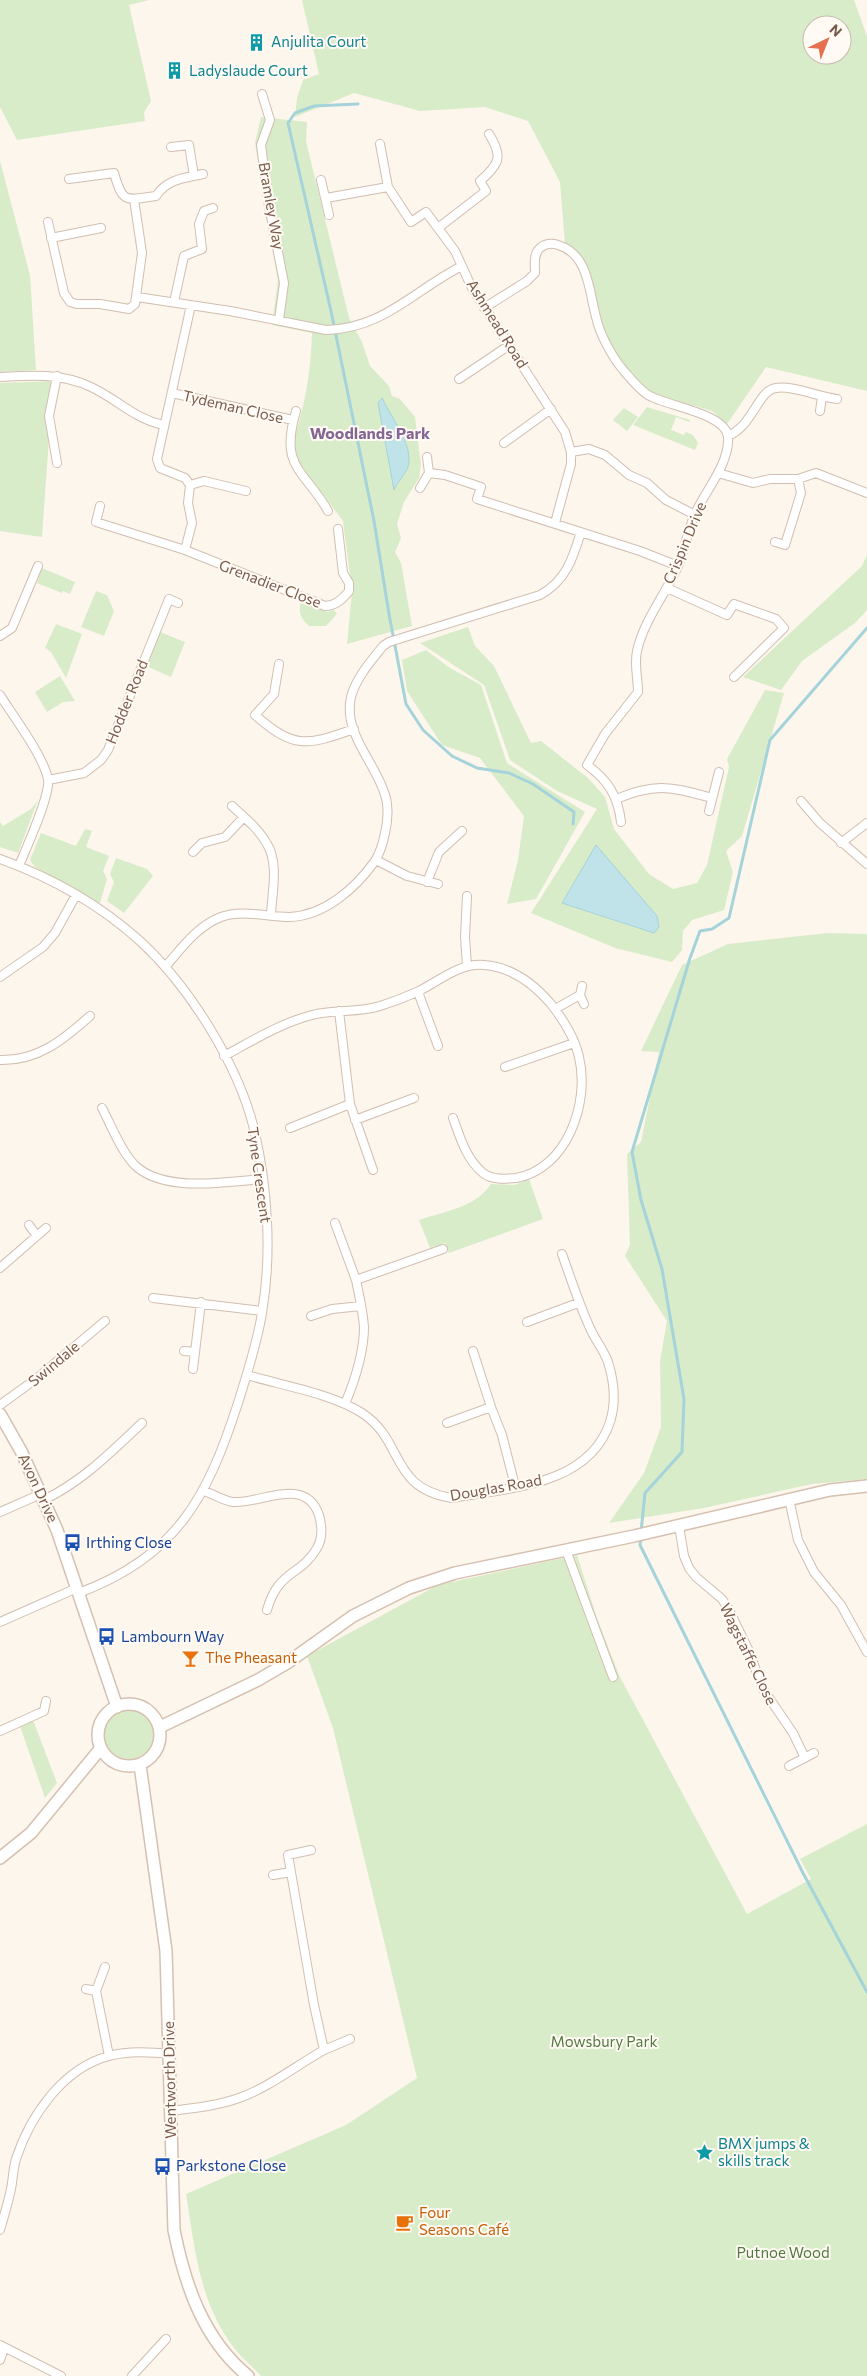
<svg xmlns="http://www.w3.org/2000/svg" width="867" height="2376" font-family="Commissioner,sans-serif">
<rect width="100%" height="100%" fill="#fdf6ec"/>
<path fill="#d8ecc9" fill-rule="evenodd" d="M0,0h149l-20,5 22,96 -7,11 1,9 -128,19 -17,-33z
M302,0h552l13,36v355l-101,-24 -39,57 -15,-13 -64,-19 -23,-25 -18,-27 -17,-62 -25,-34 -5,-62 -32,-61 -43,-14 -65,4 -66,-18 -59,24 2,-19 6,-18 16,-6zM812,25h30v30h-30z
M261,117l46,5 -1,19 43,177 13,24 8,24 19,20 3,10 8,3 15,18 6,48 -2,13 -15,24 -7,22 4,14 -6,14 6,11 11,63 -65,18 5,-53 -9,-70 -43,-57 -8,-20c13,-36 19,-73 20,-111l-40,-8 6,-45 -23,-137z
M0,161l30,114 6,95 -36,2z
M53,381l-11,156 -42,-6v-148z
M647,407l43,13 -1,2 -13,-5 -5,13 13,5 2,-3 7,3 5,8 -3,7 -62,-25z
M624,408l14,9 -11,14 -14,-11z
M867,555v55l-12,13 -53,38 -21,29 -38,-13 119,-111z
M42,568l33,14 -5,12 -7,-3 -1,2 -25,-10z
M96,591l11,4 7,16 -10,25 -23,-9z
M301,602l27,10 6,-2 3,4 -11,12h-17c-8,-8 -11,-13 -8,-24z
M56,624l26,10 -16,44 -15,-26 -6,-4z
M468,627l7,19 19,20 37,77 10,-2 47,37 17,19 9,32 35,45 24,15 24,-6 10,-18 22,-98 -2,-8 38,-69 19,3 -42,143 -16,15 7,21 -9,38 -32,10 -9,11 -1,19 -10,12 -57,-14 -84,-35 66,-104 -40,-18 -47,-31 -26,-75 -64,-42z
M160,632l25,10 -14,35 -25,-11z
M426,650l24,18 31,17 26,78 78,49 -49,87 -29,5 11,-44 6,-44 -44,-58 -38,-13 -35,-54 -5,-31z
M60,676l15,25 -12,1 -16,10 -12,-20z
M38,800l-20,53 -18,-6v-25l3,4 28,-17z
M85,829l7,2 -6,16 23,9 -6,15 4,8 -7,24 -65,-36 -5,-7 11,-27 35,13z
M116,858l31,11 6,7 -29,37 -17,-12 7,-19 -4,-8z
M828,933l39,1v545l-55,5 -108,24 -95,15 35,-50 17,-46 -1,-66 7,-40 -42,-65 5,-11 -3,-91 14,-12 18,-90 -18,-1 41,-86 46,-21z
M529,1179l14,40 -94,34 -4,-10 -15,5 -11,-28c26,-9 56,-12 72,-36l24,1z
M577,1555l20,63 22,57 128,239 64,-35 -11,-20 67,-35v552h-606c-8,-9 -19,-18 -27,-28 -35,-46 -39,-99 -48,-154l160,-69 71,-47 -84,-350 -26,-72 131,-71z
M104 1734a25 25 0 1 1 50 0a25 25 0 1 1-50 0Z
M33,1720l24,63 -12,15 -25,-72z"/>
<path fill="#bfe3e8" stroke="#a5d3da" d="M382,398c9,20 32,46 26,69 -2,6 -11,16 -14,23l-16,-87z
M596,845l61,71 2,11 -5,6 -92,-30z"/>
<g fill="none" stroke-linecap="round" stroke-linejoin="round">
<path stroke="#a5d3da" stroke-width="3" d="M358,104l-44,2 -19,7 -7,10 43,188 43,210 15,93 17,90 17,26 29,26 25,12 32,5 24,11 41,28 -1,12
M641,1532l4,-39 37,-41 2,-53 -22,-130 -21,-69 -9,-48 58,-194 10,-27 12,-2 17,-11 41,-178 97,-112
M641,1538l-1,7 163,328 64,119"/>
<defs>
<path id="street" d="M262,94l8,26 -9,25 8,61 15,77 -5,37
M380,144l8,43 23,35 15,-10 29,39 17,37 93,144 6,20v12l-16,59
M171,147l18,-2 5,31
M69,179l45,-6c9,31 11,27 42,23 11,-17 28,-18 47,-22
M321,180l8,35
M326,198l62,-11
M48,222l16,71 6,9 7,2h23l29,5 6,-5 7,-51 -8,-54
M438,228l48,-37 -6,-10c20,-17 23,-25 9,-47
M51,238l50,-10
M137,297l93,14 96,19c59,-2 88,-40 136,-64
M174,302l10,-46 18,-7 -3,-25 5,-13 9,-3
M484,308l43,-27 8,-8c0,-8 -2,-19 5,-25 5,-4 12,-5 18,-3 31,9 31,47 38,72 4,18 16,40 28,54 6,7 15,18 24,24 18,11 78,18 80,42 2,27 -24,55 -34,79 -6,16 -10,34 -16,50 -13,29 -34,54 -41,85 -3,14 1,27 1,41l-33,42 -18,31c21,15 31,31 34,57
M57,376l-8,40 8,47
M0,377c31,-2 62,-4 91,10 26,12 42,31 72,38
M459,379l49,-33
M172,393l121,27
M296,411c-17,57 8,58 32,100
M820,411l2,-14
M728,436c25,-10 30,-46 48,-48 16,-3 43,9 61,11
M504,443l47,-34
M571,452l18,-3 16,6 24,20 18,8 19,17 29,15
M429,473l16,2 36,12 -4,12 163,52 38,15
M718,473l35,10 17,-4h28l18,-6 51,20
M190,485l14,-4 42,10
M420,488l9,-15 -2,-16
M100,506l-4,16 89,28 140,56c11,0 18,-7 24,-15v-8l-6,-10 -5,-44
M775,542l10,3 16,-52 -3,-14
M185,550l7,-27 -4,-20 2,-18 -5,-7 -25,-10 -3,-9 34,-154
M667,588l60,27 7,-11 42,15 8,9 -50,49
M0,636l12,-8 26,-62
M279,664l-5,30 -19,21c39,34 51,31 99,14
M0,695c13,21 43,60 48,84 3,16 -22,69 -29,87
M48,780l36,-7 17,-13 7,-10 61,-151 9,4
M616,799c41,-17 55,-12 96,-1
M801,801l19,22 47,41
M232,806c12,11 27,23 35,38 12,19 5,49 4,70
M709,811l10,-39
M841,843l26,-20
M193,852l9,-9 23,-6 19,-20
M0,859c50,18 100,46 140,82 49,45 98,123 114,188 14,59 18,125 8,184 -5,31 -15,61 -24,90 -31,96 -62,153 -159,190
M376,860l31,16 31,8
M427,882l12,-30 23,-21
M467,896l-2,41 2,29
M165,967c16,-18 32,-41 56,-50 21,-8 46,0 68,0 35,-1 66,-28 86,-56 5,-8 8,-18 10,-28 3,-12 4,-29 -1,-41 -10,-31 -41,-59 -33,-95 5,-19 20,-36 32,-51l6,-4 151,-47c26,-14 33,-37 41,-63
M0,977l43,-30 12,-14 21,-38
M418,992l20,54
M580,995l4,9
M555,1009l25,-14 2,-9
M339,1011l11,93 23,66
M224,1056c28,-15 57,-33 88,-41 22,-6 47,-2 68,-9 13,-4 26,-9 39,-15 20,-10 40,-28 65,-26 27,2 50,19 67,39 11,14 24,34 28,53 11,46 -12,112 -63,121 -11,1 -24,2 -33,-5 -17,-14 -23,-36 -30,-55
M0,1060c38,1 63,-20 90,-44
M505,1067l69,-24
M102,1108c9,17 21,48 36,60 30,24 88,14 124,11
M355,1120l59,-22
M290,1128l60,-24
M335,1223l21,57
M29,1225l8,11
M0,1268l46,-40
M153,1298l109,13
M311,1316l21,-7 29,-3
M527,1322l51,-19
M184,1351l11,1
M473,1351l18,56
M193,1369l8,-67
M247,1375c34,10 86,19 115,38 43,28 27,75 90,85 56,-10 137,-12 158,-76 6,-19 4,-41 -2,-60 -4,-12 -13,-22 -18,-34 -11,-24 -19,-49 -28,-74
M345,1404c10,-24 19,-51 19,-77 -1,-16 -5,-32 -8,-47l87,-31
M0,1405l36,-26 69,-58
M447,1423l44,-16 11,28 13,51
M204,1491c9,3 20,10 29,11 28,2 72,-27 86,13 3,11 4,23 -2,33 -16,28 -39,22 -50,62
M789,1499l9,41 16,32 27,33 26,47
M44,1500c40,-20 66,-47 98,-77
M0,1512l41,-18
M679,1526l5,30 5,12 7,9 26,22 6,9 20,41 15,40 30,44 12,25
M566,1550l47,127
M0,1622l77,-34
M0,1731l44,-20 2,-10
M789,1766l25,-13
M273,1875l18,-3
M105,1967l-9,24 13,65
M86,1989l10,2
M324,2050l26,-11
M170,2111c23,-3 47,-5 69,-13 29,-10 58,-33 85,-48l-10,-45 -26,-150 23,-5
M0,2230c4,-14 8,-27 11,-41 2,-10 2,-20 5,-30 14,-43 47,-91 93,-103 20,-6 41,-3 61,-3
M0,2345l61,31
M0,2360l4,-11
M132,2376l34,-37"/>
<path id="secondary" d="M0,1414l21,37 36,79 60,177
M98 1735a31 31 0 1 1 62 0a31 31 0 1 1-62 0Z
M160,1727l98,-47 29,-17 66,-47 56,-28 46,-15 179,-37 196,-46 37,-4
M140,1765l26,186 8,279c11,55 29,109 74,146
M0,1858l31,-25 70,-85"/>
</defs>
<use href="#street" stroke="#d1beb0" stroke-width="10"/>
<use href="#secondary" stroke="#d6c0b0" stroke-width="14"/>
<use href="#street" stroke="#fff" stroke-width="8"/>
<use href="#secondary" stroke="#fff" stroke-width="11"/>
</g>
<defs>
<symbol id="building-bare" viewBox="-9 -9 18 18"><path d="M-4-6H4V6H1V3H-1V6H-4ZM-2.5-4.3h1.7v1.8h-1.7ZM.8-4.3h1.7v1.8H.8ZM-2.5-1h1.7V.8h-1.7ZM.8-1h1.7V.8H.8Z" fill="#0f9aa8" stroke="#fffaf3" stroke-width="2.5" paint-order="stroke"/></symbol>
<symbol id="bus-bare" viewBox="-9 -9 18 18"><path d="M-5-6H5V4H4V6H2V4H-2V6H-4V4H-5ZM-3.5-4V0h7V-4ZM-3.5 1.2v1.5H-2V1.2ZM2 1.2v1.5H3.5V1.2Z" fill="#1a4fb4" stroke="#fffaf3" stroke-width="2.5" paint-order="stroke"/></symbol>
<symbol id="bar-bare" viewBox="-9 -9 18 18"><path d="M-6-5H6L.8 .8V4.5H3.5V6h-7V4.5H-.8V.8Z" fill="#e8710a" stroke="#fffaf3" stroke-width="2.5" paint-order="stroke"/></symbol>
<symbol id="sight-bare" viewBox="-9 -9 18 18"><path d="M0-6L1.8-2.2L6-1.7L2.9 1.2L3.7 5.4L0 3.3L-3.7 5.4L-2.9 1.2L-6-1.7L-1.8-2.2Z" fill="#0f9aa8" stroke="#fffaf3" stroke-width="2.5" paint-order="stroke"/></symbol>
<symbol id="cafe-bare" viewBox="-9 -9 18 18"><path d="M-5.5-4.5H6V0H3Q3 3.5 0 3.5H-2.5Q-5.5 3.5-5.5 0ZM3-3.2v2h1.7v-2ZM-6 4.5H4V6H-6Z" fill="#e8710a" stroke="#fffaf3" stroke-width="2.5" paint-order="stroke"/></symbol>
</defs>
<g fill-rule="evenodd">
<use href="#building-bare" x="244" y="30" width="25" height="25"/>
<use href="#building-bare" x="162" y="58" width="25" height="25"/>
<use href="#bus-bare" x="60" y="1530" width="25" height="25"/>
<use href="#bus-bare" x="94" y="1624" width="25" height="25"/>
<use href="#bar-bare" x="178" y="1646" width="25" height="25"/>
<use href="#sight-bare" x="692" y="2140" width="25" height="25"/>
<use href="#bus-bare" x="150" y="2154" width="25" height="25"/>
<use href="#cafe-bare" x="392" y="2210" width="25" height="25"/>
</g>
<g text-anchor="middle" stroke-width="4" stroke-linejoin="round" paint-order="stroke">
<g font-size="15" fill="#0d838f" stroke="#fffaf3" text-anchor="start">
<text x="271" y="47">Anjulita Court</text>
<text x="189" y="76">Ladyslaude Court</text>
<text x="718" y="2149">BMX jumps &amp;<tspan x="718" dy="17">skills track</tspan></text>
</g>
<g font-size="15" fill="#7a5c4d" stroke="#fffaf3">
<text transform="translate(271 206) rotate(80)" y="5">Bramley Way</text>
<text transform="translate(497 324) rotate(58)" y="5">Ashmead Road</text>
<text transform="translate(233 407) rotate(13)" y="5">Tydeman Close</text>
<text transform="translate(685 543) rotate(-67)" y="5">Crispin Drive</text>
<text transform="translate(270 584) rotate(21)" y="5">Grenadier Close</text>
<text transform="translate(127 702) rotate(-68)" y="5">Hodder Road</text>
<text transform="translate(259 1175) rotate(82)" y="5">Tyne Crescent</text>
<text transform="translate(54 1364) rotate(-40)" y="5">Swindale</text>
<text transform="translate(38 1488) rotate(65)" y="5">Avon Drive</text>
<text transform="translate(496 1488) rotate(-10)" y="5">Douglas Road</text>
<text transform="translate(748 1654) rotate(64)" y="5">Wagstaffe Close</text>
<text transform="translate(170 2080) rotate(-91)" y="5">Wentworth Drive</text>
</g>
<g font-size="15" fill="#164399" stroke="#fffaf3" text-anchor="start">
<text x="86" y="1548">Irthing Close</text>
<text x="121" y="1642">Lambourn Way</text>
<text x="176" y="2171">Parkstone Close</text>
</g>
<g font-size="15" fill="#c56008" stroke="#fffaf3" text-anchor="start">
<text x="205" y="1663">The Pheasant</text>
<text x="419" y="2218">Four<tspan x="419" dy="17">Seasons Café</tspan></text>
</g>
<g font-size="15" fill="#537a41" stroke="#fffaf3">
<text x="604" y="2047">Mowsbury Park</text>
<text x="783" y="2258">Putnoe Wood</text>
</g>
<g font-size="16" font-weight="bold" fill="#846695" stroke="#fffaf3">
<text x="370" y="439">Woodlands Park</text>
</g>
</g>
<g transform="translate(827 40) rotate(43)"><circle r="24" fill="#fffaf3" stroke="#cabbb1"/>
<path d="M0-4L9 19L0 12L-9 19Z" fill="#e76f51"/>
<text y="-8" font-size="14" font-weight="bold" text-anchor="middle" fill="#7a5c4d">N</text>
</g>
</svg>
